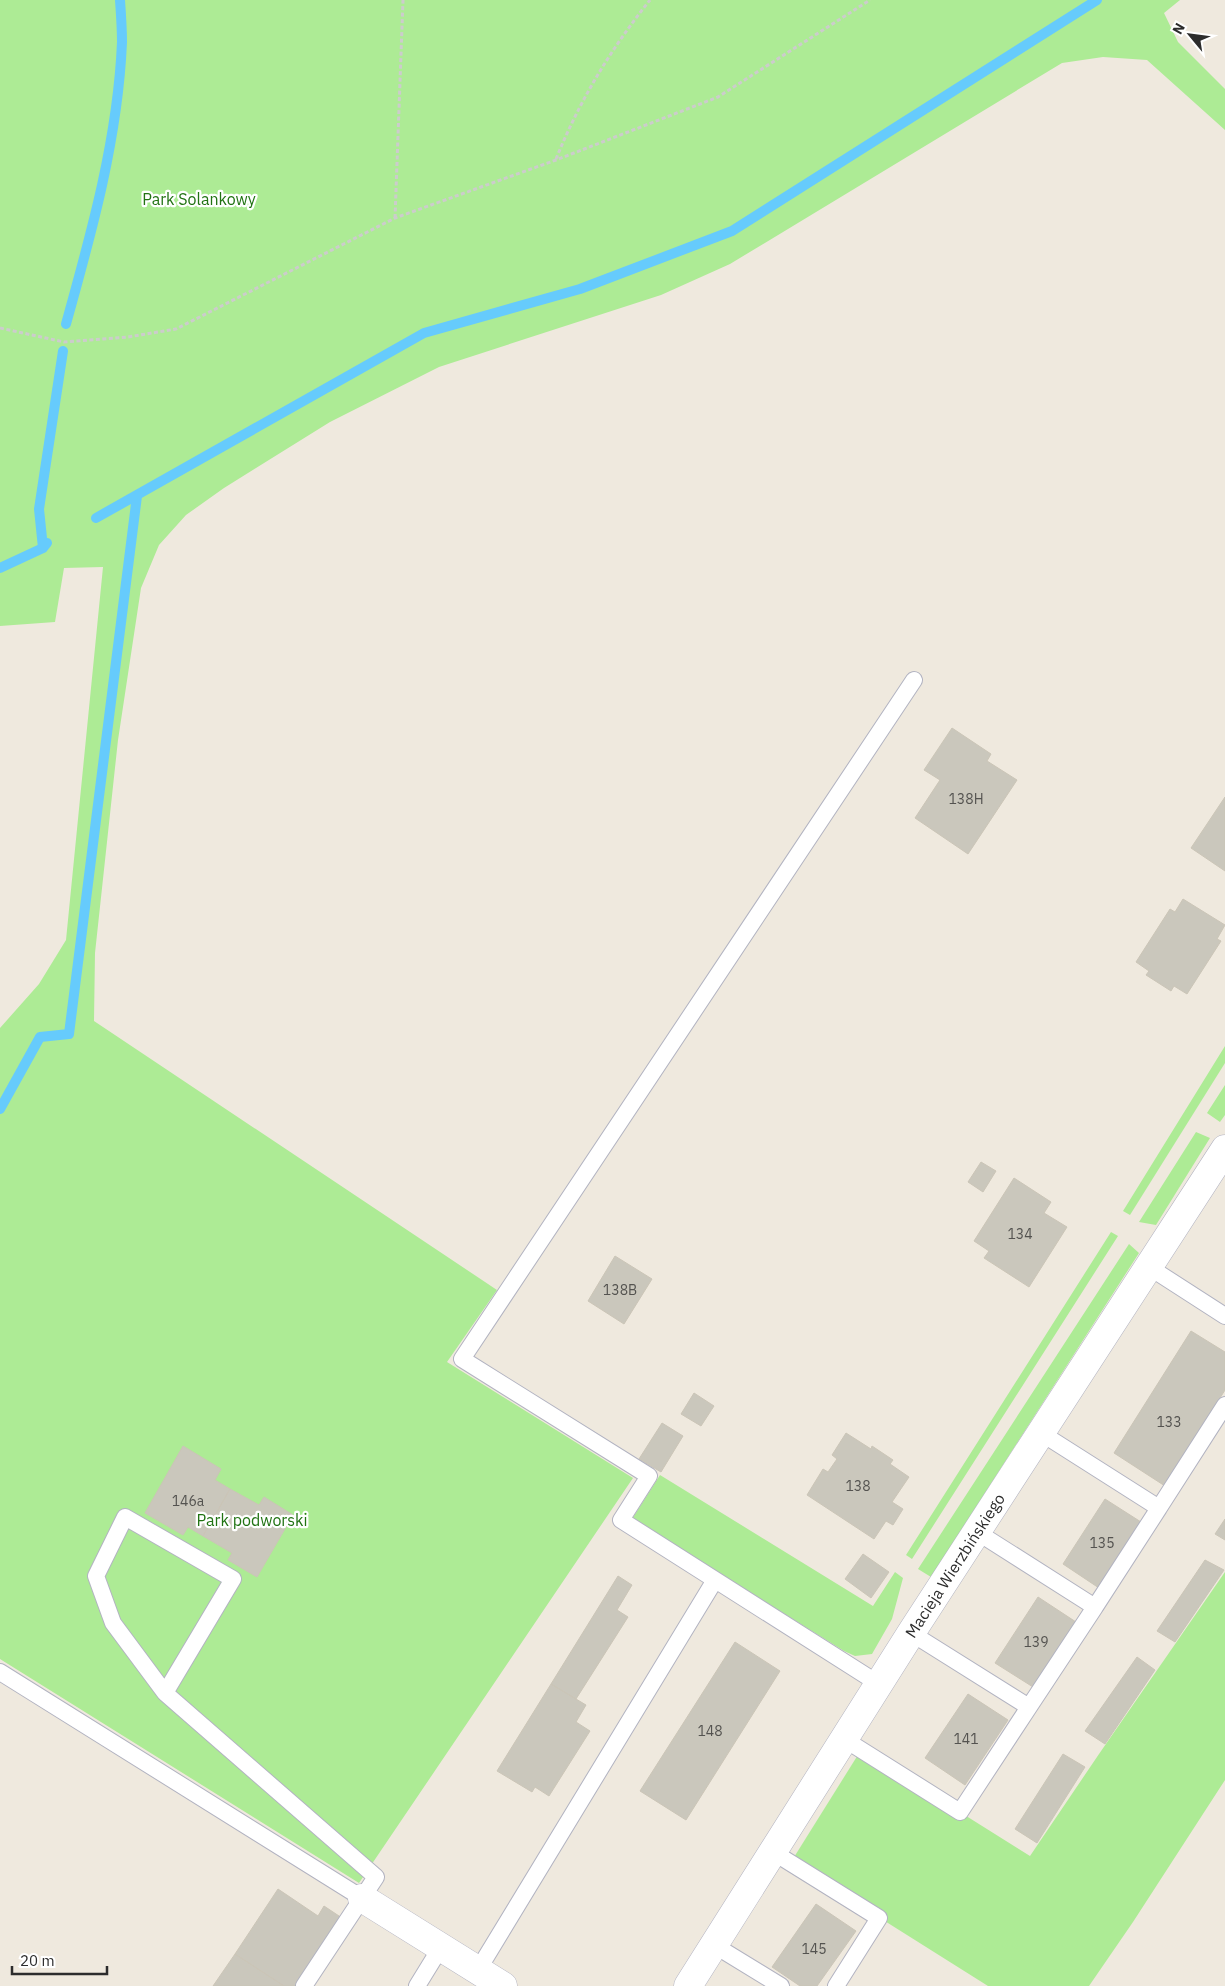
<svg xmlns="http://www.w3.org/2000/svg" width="1225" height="1986" font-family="'IBM Plex Sans',sans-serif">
<rect width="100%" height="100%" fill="#efe9de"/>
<path fill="#adeb95" d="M0,0h1180l-16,13 14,29 47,47v41l-78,-70 -44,-3 -41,6 -332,201 -69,31 -222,72 -109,55 -106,66 -38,27 -27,30 -18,43 -23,152 -23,213 -1,68 403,269 -50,72 186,116 -274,405 -359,-224v-631l39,-44 27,-44 37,-373 -39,1 -9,54 -55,4z
M1225,1046v17l-95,152 -7,-4z
M1225,1085v30l-5,7 -13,-9z
M1196,1132l14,6 -54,87 -17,-3z
M1111,1232l7,4 -206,323 -6,-4z
M1129,1244l10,9 -208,324 -13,-8z
M660,1475l213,131 22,-34 8,6 -11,41 -20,35 -17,2 -11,-5 -212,-132z
M1225,1572v208l-92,142 -44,64h-101l-197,-124 70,-112 169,106 69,-102z"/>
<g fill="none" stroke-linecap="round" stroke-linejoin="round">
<path stroke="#66cbfc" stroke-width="10" d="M66,324c26,-93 52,-186 56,-282 0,-14 -1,-28 -2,-42
M96,518l328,-185 156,-44 152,-58 365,-231
M43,548l-4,-39 24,-158
M0,568l43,-20 4,-5
M0,1109l40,-72 29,-3 68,-538"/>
</g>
<path fill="#cac7bc" stroke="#cbc5b7" d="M952,728l39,26 -4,7 30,19 -49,74 -53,-36 25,-38 -16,-10z
M1225,797v74l-34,-23z
M1183,899l42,26 -8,14 4,2 -34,53 -13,-8 -3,5 -25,-16 3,-4 -13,-9 34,-53 5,3z
M981,1162l15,9 -13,21 -15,-10z
M1014,1178l37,24 -7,11 23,14 -38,60 -45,-29 5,-7 -15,-10z
M615,1256l37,23 -28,45 -36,-23z
M1191,1331l34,21v38l-60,96 -51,-33z
M694,1393l20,13 -13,20 -20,-12z
M662,1423l21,13 -22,36 -22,-13z
M846,1433l25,16 1,-3 21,14 -3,4 19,13 -17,25 11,7 -10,16 -7,-4 -12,18 -67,-44 16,-26 5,3 9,-13 -5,-4z
M183,1446l38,23 -6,11 15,9 -27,47 -15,-9 -5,8 -38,-22z
M230,1489l29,16 5,-8 29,18 -36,62 -29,-17 4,-7 -29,-17z
M1105,1499l36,23 -42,66 -36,-24z
M1225,1519v21l-10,-6z
M863,1554l26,18 -18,26 -26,-19z
M1205,1560l19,10 -49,72 -18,-11z
M618,1576l14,9 -15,25 11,7 -52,82 -25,-15z
M1038,1597l38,25 -43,65 -38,-24z
M735,1642l45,29 -94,149 -46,-29z
M1137,1657l18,13 -50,74 -20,-13z
M551,1684l35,21 -10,17 14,9 -41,65 -14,-9 -3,5 -35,-21z
M968,1694l40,26 -43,65 -40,-27z
M1063,1754l22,13 -48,76 -22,-14z
M278,1889l40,27 6,-10 18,12 -46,68h-12l-49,-32z
M816,1904l40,27 -39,55h-17l-28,-19z
M235,1954l49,32h-71z"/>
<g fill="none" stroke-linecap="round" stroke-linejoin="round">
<defs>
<path id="service" d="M1149,1267l76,49
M1041,1433l118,75 -64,99
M1159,1508l66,-103
M977,1532l118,75 -66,100
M0,1672l362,226
M879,1684l-258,-164 28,-44 -187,-117 452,-679
M165,1693l-52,-70 -17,-47 29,-59 108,62 -68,114 211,184 -72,109
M844,1739l116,73 69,-105 -118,-74
M773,1852l106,66 -43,68
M714,1945l67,41
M478,1970l237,-390
M417,1986l24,-39"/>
<g id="minor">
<path d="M362,1898l141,88"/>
<path id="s1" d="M688,1986l223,-353 314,-484"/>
</g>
</defs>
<use href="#service" stroke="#b2b3c1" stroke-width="18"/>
<use href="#minor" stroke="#b2b3c1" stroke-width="29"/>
<path stroke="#ccc" stroke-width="3" stroke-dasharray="4 2.5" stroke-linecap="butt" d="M556,159c24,-59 54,-109 94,-159
M395,218l8,-218
M0,328l64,14 64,-5 48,-8 219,-111 161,-58 162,-63 152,-97"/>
<use href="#service" stroke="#fff" stroke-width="16"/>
<use href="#minor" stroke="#fff" stroke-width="28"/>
</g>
<g text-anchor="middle" stroke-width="4.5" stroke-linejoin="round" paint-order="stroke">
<g font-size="14" fill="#545350">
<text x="966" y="804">138H</text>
<text x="1020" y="1239">134</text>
<text x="620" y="1295">138B</text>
<text x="1169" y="1427">133</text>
<text x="858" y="1491">138</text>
<text x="188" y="1506">146a</text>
<text x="1102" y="1548">135</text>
<text x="1036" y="1647">139</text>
<text x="710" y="1736">148</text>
<text x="966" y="1744">141</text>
<text x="814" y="1954">145</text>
</g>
<g font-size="16" fill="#217313" stroke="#fff">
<text x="199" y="205">Park Solankowy</text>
<text x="252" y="1526">Park podworski</text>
</g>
<g font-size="16" fill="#2c2c2c" stroke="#fff">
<text dy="6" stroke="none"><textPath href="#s1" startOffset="498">Macieja Wierzbińskiego</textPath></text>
</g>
</g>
<g transform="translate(1190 35) rotate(299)" stroke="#ffffff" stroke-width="4" paint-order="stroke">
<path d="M0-4L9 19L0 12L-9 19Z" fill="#2c2c2c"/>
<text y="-8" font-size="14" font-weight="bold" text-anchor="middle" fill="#2c2c2c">N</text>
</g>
<path d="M12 1966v8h95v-8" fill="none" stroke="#2c2c2c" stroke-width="2.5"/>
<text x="20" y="1966" font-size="15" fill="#2c2c2c" stroke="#ffffff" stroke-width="4" paint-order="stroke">20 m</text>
</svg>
